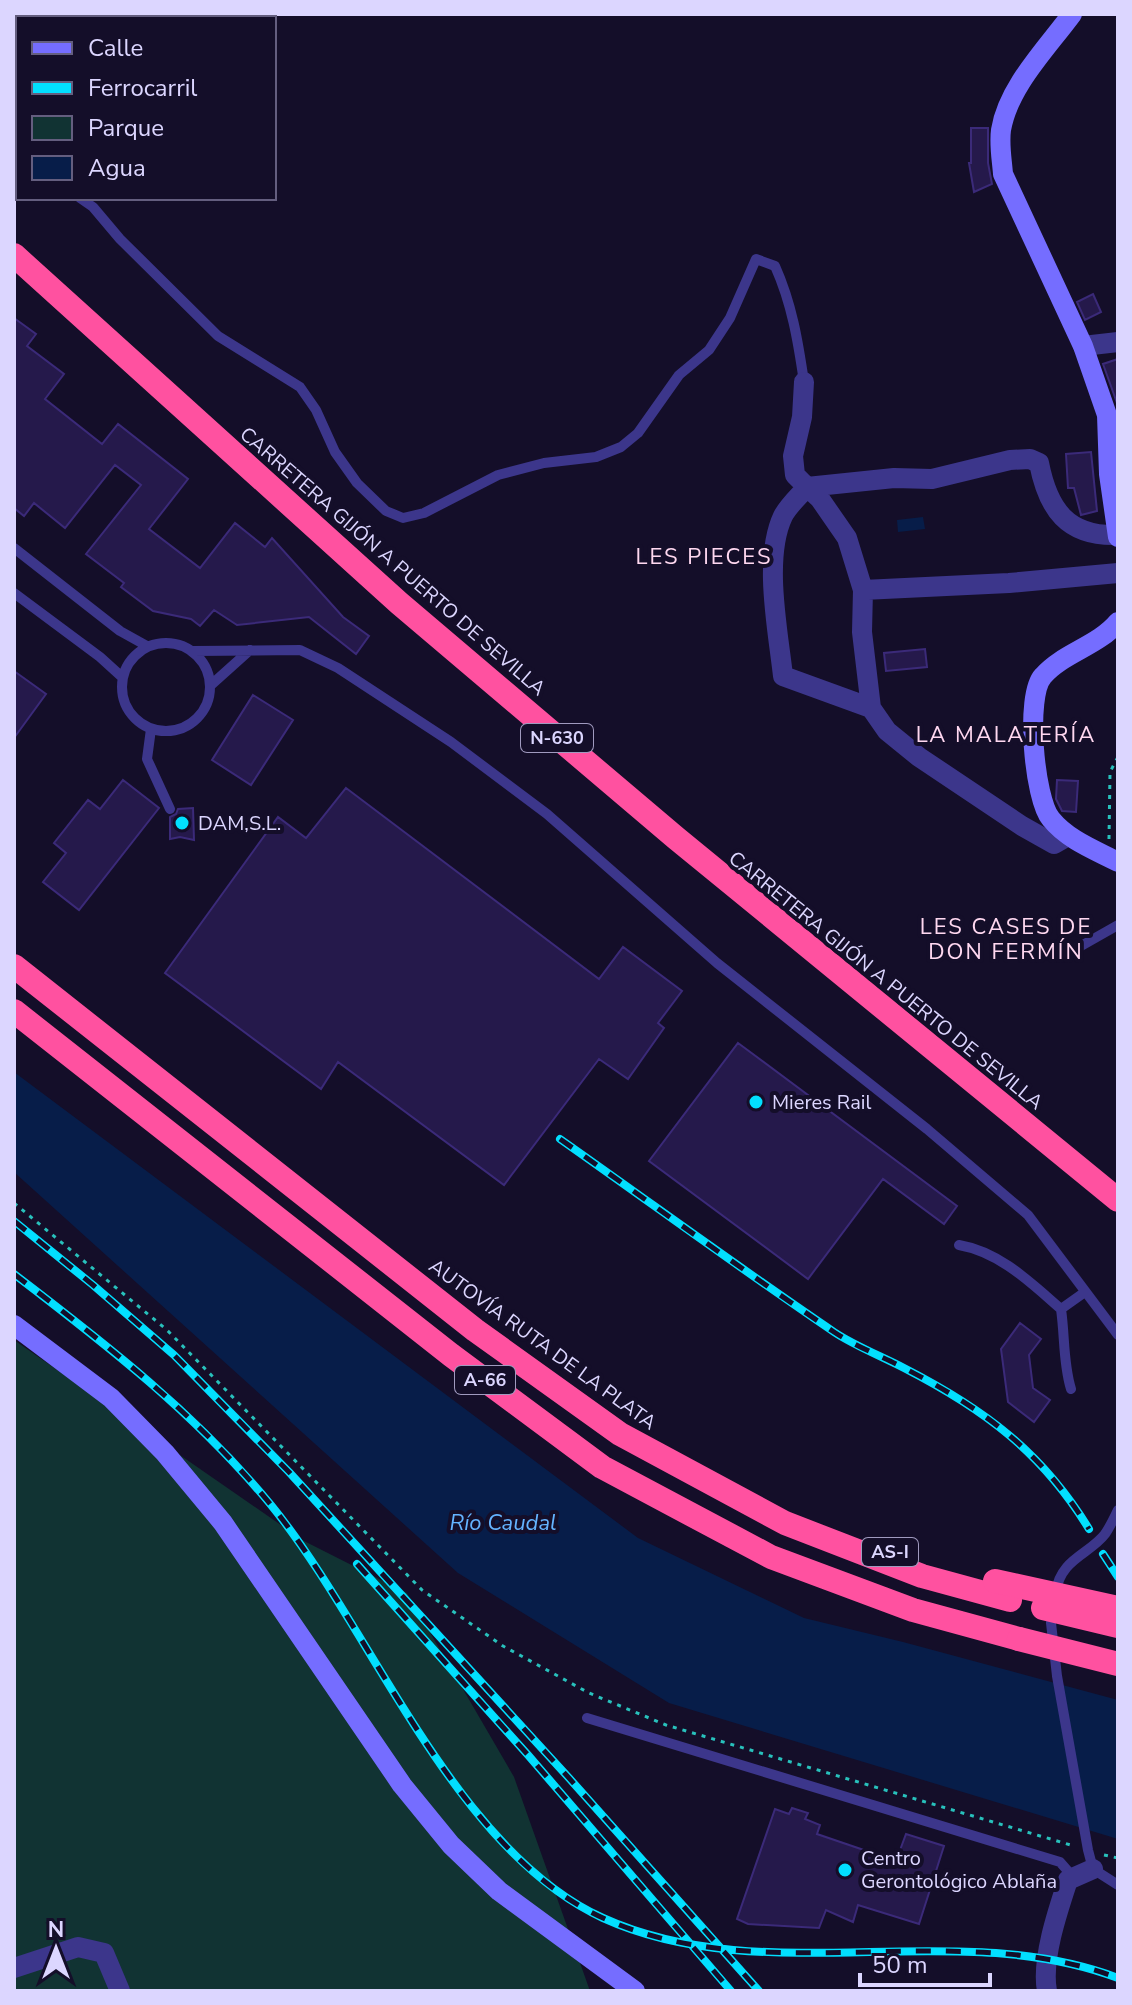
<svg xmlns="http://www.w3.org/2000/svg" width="1132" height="2005" font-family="'Nunito Sans',sans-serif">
<rect width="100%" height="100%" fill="#140e29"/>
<path fill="#133" d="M14,1340l290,201 103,52 107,184 76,214h-576z"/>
<path fill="#071d49" d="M923,517l2,12 -27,3 -1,-12z
M14,1072l624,466 166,80 99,24 215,58v139l-449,-136 -211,-130 -444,-401z"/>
<path fill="#25194b" stroke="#3b2a79" stroke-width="2" d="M971,128h17v35l4,21 -18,8 -5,-29h2z
M1093,294l8,18 -16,8 -8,-18z
M14,318l22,16 -9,12 37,28 -19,25 57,45 16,-20 70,55 -39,50 51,39 35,-45 30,24 7,-9 71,79 26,19 -13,18 -47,-37 -72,8 -23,-15 -14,16 -9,-7 -38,-8 -32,-24 3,-4 -38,-29 55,-69 -26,-20 -50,63 -31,-25 -10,13 -10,-8z
M1118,359v44h-1l-14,-39z
M1091,452l6,59 -16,4 -7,-27h-6l-2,-34z
M925,649l2,18 -41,4 -2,-18z
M14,671l32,23 -32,44z
M253,695l40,25 -42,65 -39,-25z
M123,780l36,28 -80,102 -36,-28 23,-29 -12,-10 34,-43 12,9z
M1057,780l21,1 -2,31 -14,-1 -6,-12z
M346,788l253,191 24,-32 59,44 -24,32 6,5 -36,51 -29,-20 -95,126 -166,-123 -17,27 -156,-116 113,-156 28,21z
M193,808l1,32 -14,-3 -10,2v-22l6,-3 2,-5z
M738,1043l219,163 -13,18 -61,-45 -75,100 -159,-118z
M1020,1323l21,16 -12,16 4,33 17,12 -16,22 -26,-20 -7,-53z
M792,1808l16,5 -3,6 15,6 -3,9 79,27 10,-27 38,12 -25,78 -61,-19 -5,17 -27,-12 -7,18 -71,-4 -11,-5 38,-110 14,5z"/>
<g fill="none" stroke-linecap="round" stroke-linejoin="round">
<path stroke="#28c1bc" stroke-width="3" stroke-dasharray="4 6" stroke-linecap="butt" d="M1109,839l1,-67 8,-15
M14,1203l153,127 255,260 81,56 86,47 77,32 408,121
M1104,1855l14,3"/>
<path stroke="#3c368b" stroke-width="10" d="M14,165h4
M80,198l13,9 27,32 98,97 82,51 16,23 19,42 22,31 29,28 17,7 21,-5 74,-38 46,-12 52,-6 25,-10 17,-14 41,-58 30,-25 21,-32 26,-59 19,7c17,38 23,75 29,116
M14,548l106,83 27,15
M14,593l86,64 22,20
M122 687a44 44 0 1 1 88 0a44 44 0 1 1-88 0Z
M193,651l107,-1 38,18 113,74 96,72 170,149 210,166 101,86 90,120
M211,685l39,-35
M151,729l-4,30 23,50
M1062,953l19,-7 37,-21
M959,1245c41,7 72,38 102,64
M1071,1389c-8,-26 -6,-52 -10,-80l24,-17
M1056,1592c4,-33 34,-38 49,-58 5,-7 9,-16 13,-24
M1053,1612l-2,11 6,53 31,174 5,19 25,16
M587,1718l473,144 14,16"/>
<path stroke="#3c368b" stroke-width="20" d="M1083,346l35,-4
M804,382l-2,35 -9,39 2,19 12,12 87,-9 38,1 78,-19 20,-1 9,4c9,46 28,74 79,72
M863,590l146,-7 109,-10
M871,708l-88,-32c-5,-46 -20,-118 0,-160 5,-10 16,-20 24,-29l13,12 27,39 16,52 -1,42 9,76 16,23 32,26 103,69 32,18 14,-8
M14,1968l64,-21 26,6 16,38
M1047,1991c-6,-31 11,-81 21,-111l25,-11"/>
<path stroke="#756dff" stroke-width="20" d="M1072,14c-25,34 -64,73 -71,116 -2,15 1,30 2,44l80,172 24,69 2,59 9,63
M1118,622c-20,24 -55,31 -75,54 -18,19 -9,123 8,143 17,21 44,31 67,43
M14,1325l97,73 54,55 58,70 179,262 49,60 48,46 136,100"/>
<path stroke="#ff51a0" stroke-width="24" d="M14,255l385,348 277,235 442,362
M14,966l461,364 145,104 165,89 137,53 88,24
M14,1011l437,344 151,112 169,90 142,53 106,29"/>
<defs>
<path id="rail" d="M560,1139c91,64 181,130 274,193 21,14 47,24 70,36 80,41 138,84 185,161
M14,1221l79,64 81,70 115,117 280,306 190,213
M14,1274c93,71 182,140 257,231 101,124 183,345 332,413 161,73 351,-2 515,60
M1103,1554l15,23
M357,1564l171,191 203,236"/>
</defs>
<use href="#rail" stroke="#02dfff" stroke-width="8"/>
<use href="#rail" stroke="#140e29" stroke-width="5" stroke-dasharray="15" stroke-linecap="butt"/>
<path stroke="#ff51a0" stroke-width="24" d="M995,1581l123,27
M1043,1608l75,18
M1019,1639l99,25"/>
</g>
<g fill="#02dfff" stroke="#140e29" stroke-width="3">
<circle cx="182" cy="823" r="8"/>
<circle cx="756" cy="1102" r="8"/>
<circle cx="845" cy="1870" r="8"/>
</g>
<g text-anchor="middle" stroke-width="8" stroke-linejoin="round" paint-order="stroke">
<g fill="#140e29" stroke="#a09abf" stroke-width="2">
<rect x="521" y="724" width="72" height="28" rx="6"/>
<rect x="455" y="1366" width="60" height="28" rx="6"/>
<rect x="862" y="1538" width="56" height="28" rx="6"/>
</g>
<g font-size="18" font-weight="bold" fill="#dcd6ff">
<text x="557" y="744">N-630</text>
<text x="485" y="1386">A-66</text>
<text x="890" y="1558">AS-I</text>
</g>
<g font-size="20" fill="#dcd6ff" stroke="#140e29">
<text transform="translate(393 561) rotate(41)" y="7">CARRETERA GIJÓN A PUERTO DE SEVILLA</text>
<text transform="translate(886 980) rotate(39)" y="7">CARRETERA GIJÓN A PUERTO DE SEVILLA</text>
<text transform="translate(543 1344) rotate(36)" y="7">AUTOVÍA RUTA DE LA PLATA</text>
</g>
<g font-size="20" fill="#dcd6ff" stroke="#140e29" text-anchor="start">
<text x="198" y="830">DAM,S.L.</text>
<text x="772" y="1109">Mieres Rail</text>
<text x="861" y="1865">Centro<tspan x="861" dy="23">Gerontológico Ablaña</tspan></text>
</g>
<g font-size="22" letter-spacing="2" fill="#ffd8f0" stroke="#140e29">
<text x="704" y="564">LES PIECES</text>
<text x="1006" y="742">LA MALATERÍA</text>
<text x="1006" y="934">LES CASES DE<tspan x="1006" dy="25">DON FERMÍN</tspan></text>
</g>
<g font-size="22" font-style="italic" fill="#64b3ff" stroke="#140e29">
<text x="503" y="1530">Río Caudal</text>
</g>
</g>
<rect width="1132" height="2005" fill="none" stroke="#dcd6ff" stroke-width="32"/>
<rect x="16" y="16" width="260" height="184" fill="#140e29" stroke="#645e7f" stroke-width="2"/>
<rect x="32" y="42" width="40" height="12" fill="#756dff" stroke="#645e7f" stroke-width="2"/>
<text x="88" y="56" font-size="24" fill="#dcd6ff">Calle</text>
<rect x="32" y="82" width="40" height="12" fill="#02dfff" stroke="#645e7f" stroke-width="2"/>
<text x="88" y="96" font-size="24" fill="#dcd6ff">Ferrocarril</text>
<rect x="32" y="116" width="40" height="24" fill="#113333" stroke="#645e7f" stroke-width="2"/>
<text x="88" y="136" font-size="24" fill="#dcd6ff">Parque</text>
<rect x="32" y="156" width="40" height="24" fill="#071d49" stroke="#645e7f" stroke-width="2"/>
<text x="88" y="176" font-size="24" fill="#dcd6ff">Agua</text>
<g transform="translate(56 1949)" stroke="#140e29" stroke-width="6" paint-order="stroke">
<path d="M0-6L14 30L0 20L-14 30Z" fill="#dcd6ff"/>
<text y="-12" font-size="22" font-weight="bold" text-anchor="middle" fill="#dcd6ff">N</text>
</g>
<path d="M860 1973v12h130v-12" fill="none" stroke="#dcd6ff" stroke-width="4"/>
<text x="872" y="1973" font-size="24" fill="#dcd6ff" stroke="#140e29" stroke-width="6" paint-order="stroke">50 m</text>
</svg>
